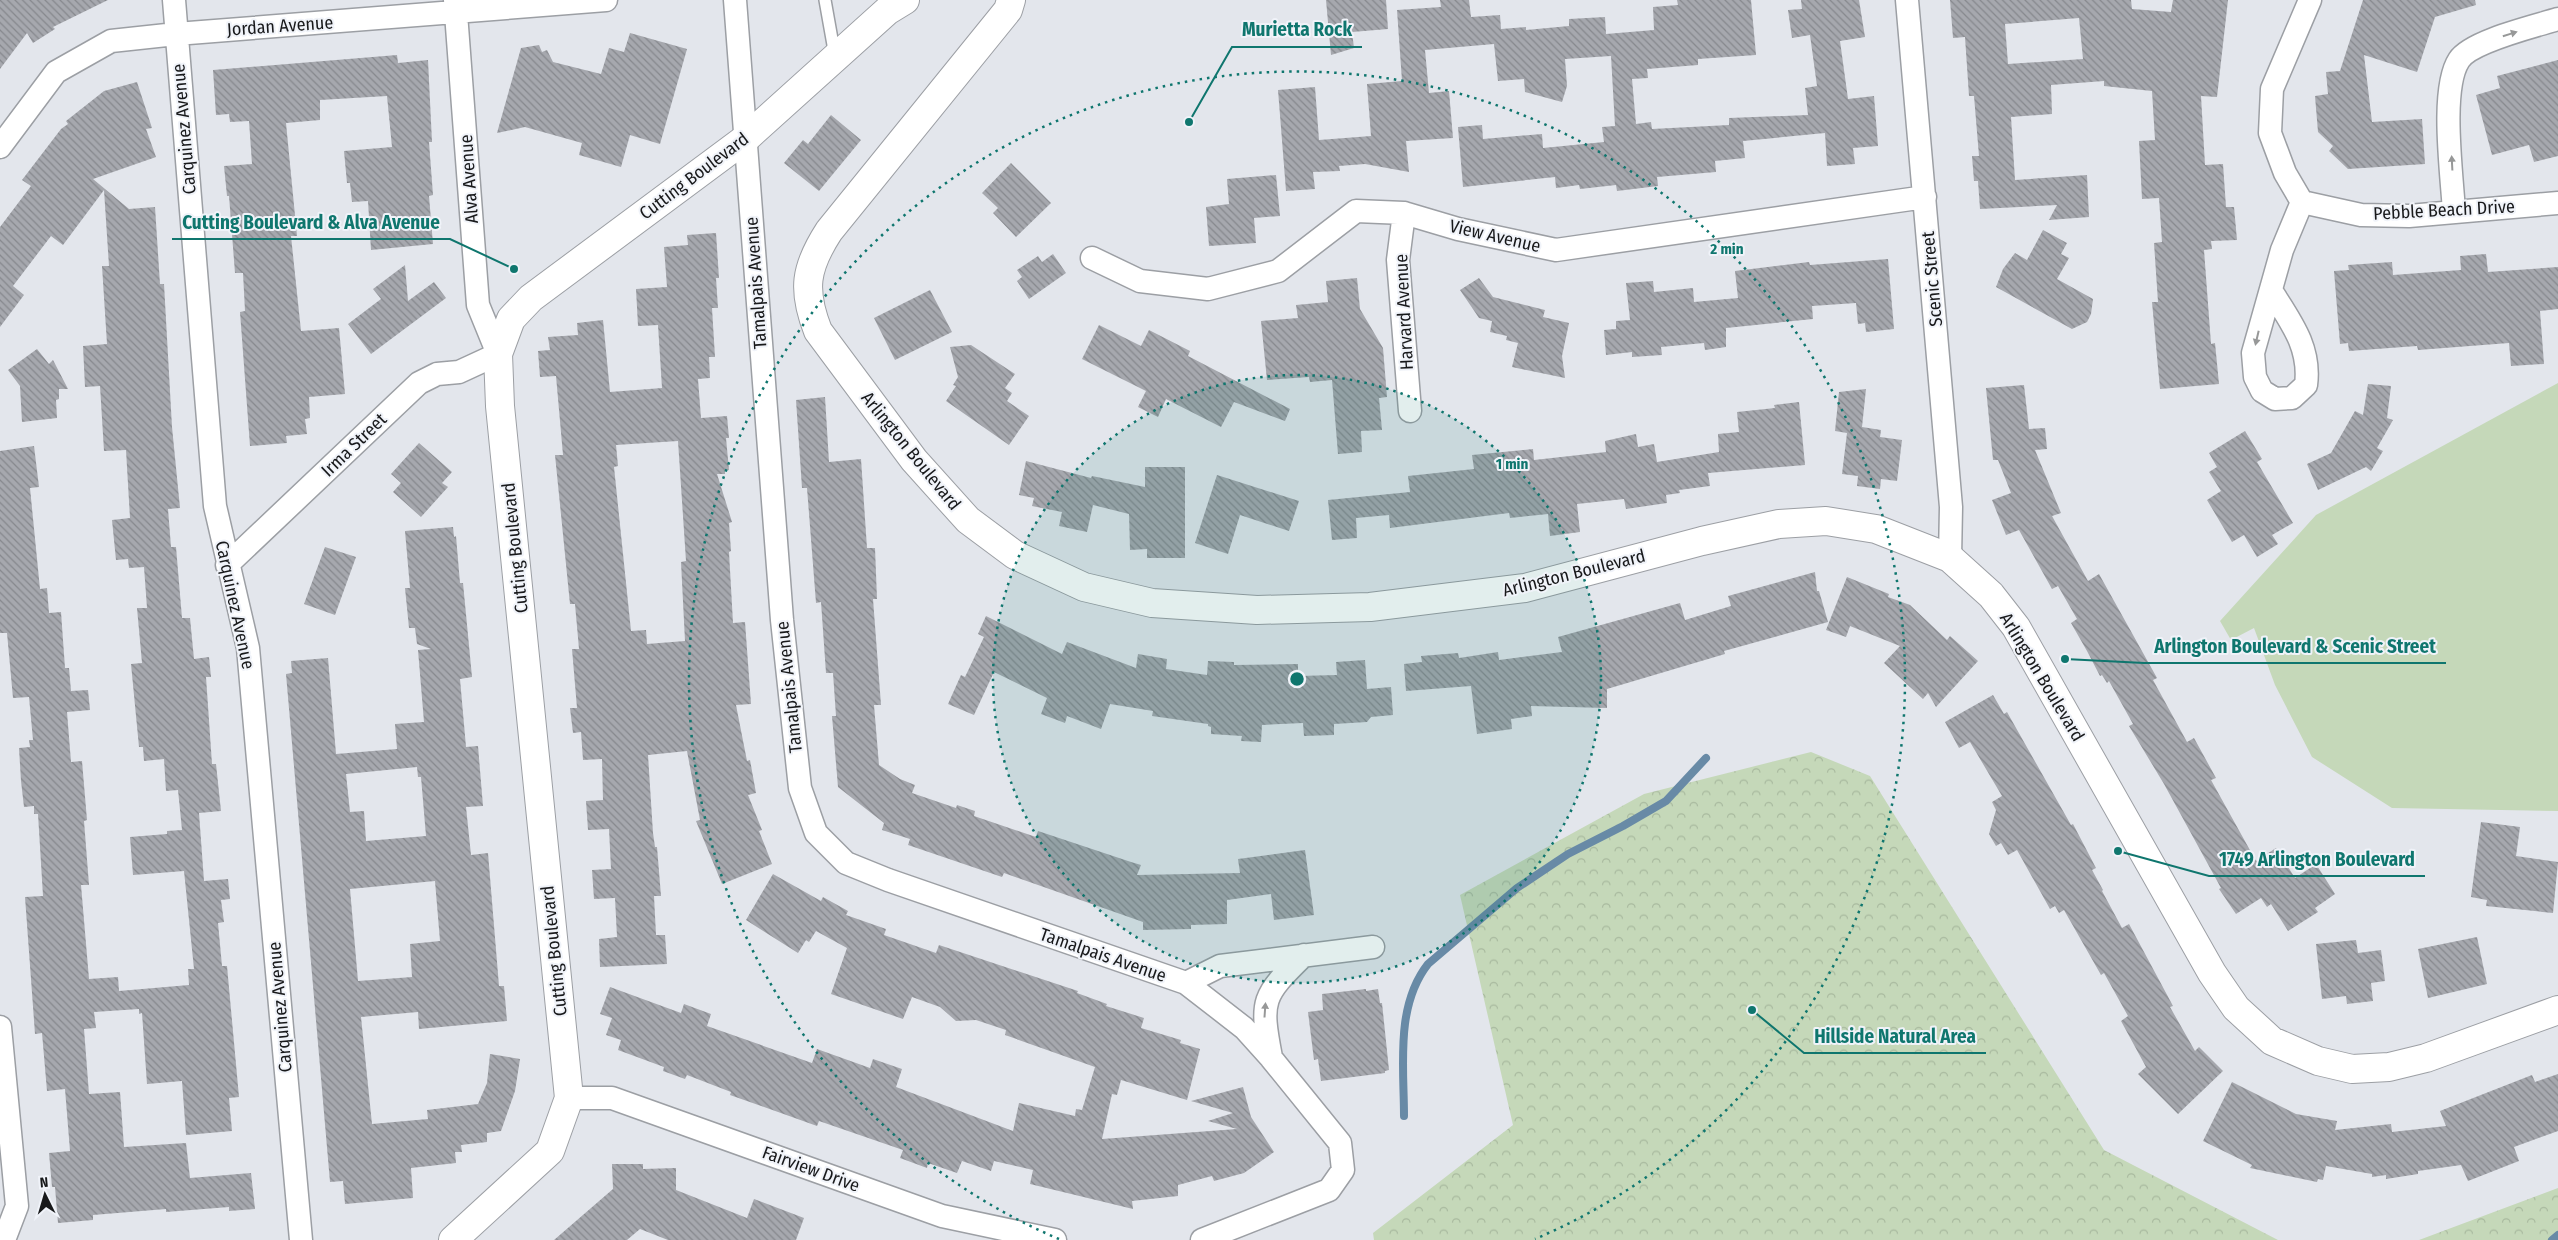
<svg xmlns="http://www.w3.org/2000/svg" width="2558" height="1240" font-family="'Fira Sans Condensed',sans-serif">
<defs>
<pattern id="forest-crowns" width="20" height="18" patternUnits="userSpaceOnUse" patternTransform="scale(1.25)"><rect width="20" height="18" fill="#c5d8b9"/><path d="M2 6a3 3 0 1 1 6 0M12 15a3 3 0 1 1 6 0" fill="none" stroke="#a8b99e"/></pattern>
<pattern id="building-back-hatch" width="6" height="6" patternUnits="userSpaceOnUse" patternTransform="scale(1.25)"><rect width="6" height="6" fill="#a6a8ae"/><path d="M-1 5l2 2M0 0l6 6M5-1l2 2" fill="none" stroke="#86888d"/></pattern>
</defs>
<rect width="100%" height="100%" fill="#e3e6ec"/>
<path fill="#c5d8b9" d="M2558,383v428l-166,-3 -80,-51 -37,-72 -21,-57 -23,12 -11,-19 96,-106z"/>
<path fill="url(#forest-crowns)" d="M1811,752l59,24 234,374 174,90h-904l-1,-7 140,-108 -53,-230 184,-101z
M2558,1188v52h-139z"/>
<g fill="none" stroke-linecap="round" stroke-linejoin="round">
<path stroke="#688aa6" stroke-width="8" d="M1404,1116c0,-49 -9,-110 24,-152l89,-76 51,-34 55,-28 43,-25 40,-43
M2552,1240l6,-5"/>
</g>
<path fill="url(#building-back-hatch)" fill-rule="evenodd" d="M0,0h108l-55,27 2,2 -22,14 -6,-10 -27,36z
M1326,0h60l2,29 -36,3 2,16 -23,7z
M1440,0h29l2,17 29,-2 1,14 25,-2v3l43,-4v-7l36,-2 1,17 48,-4 -1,-23 25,-2 -1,-5h74l5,55 -58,4v6l-51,4 1,9 -16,1 4,45 15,-2 1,7 77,-4v-7l79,-3 -3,-27 12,-2 -7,-51 -18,3 -4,-28 14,-1 -1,-9h58l6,37 -25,4 8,58 26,-3 4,50 -25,2 2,16 -28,2 -2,-33 -82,8 2,17 -30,3 1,11 -59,5 1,9 -41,5 -1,-6 -36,4 -1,-4 -23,3 -1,-11 -92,10 -5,-60 24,-2 1,14 59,-5 1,14 61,-6 -2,-15 13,-1 -4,-70 -46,3 2,27 -5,16 -37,-10 -1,-13 -26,2 -4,-37 -69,6 4,43 20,-2 4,47 -47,3 3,31 -44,-8 -26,2 1,5 -27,1 2,17 -29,2 -8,-101 37,-3 4,53 52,-4 -4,-52 35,-3 -5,-71 44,-3z
M1950,0h181l1,9 39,3 2,-12h55l-11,97 -16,-1 4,69 18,-1 3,43h8l3,33 -26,1 1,8 -8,1 7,94 4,-1 4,41 -59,5 -8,-87h6l-4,-59 8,-1 -3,-44 -17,1 -3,-58 16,-1 -3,-49 -48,-5v-5l-53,4 1,29 -41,3 4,63 72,-5 2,42 -40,3 8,-15 -77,4 -2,-28h-4l-2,-25h7l-5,-60h-5l-4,-59 -12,1zM2079,18l4,41 -75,5 -3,-40z
M2363,0h112l1,5 -41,12 -18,55 -53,-17 8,67 50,-3 3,45 -77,5 -19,-18 4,-5 -15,-14 -3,-36 13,-2 -2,-22 14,-1z
M630,33l57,16 -27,95 -30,-9 -9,32 -42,-12 3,-12 -57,-16 -28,6 24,-85 18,-3 3,7 5,-2 6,12 48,12 8,-26 15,4z
M397,55l1,8 30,-3 4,82h-3l4,53 -4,1 4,48 -62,6 -3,-49 -16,1 -2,-19h-3l-3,-32 48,-4 -5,-51 -67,4v20l-34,3 11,113h-6l10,95 38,-3 6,66 -36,3 1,21 -5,1 2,15 -21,2 1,7 -37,3 -10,-134 5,-1 -2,-38h-8l-6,-77h-2l-3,-30 28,-2 -3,-43 -19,1 -1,-8 -13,1 -3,-45z
M2558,60v96l-24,6 -5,-17 -37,10 -16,-60 24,-7 -3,-12z
M137,82l15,46 -6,1 10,28 -63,22 36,30 26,-2 5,77h4l8,143 8,81 -12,1 3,38h5l6,71h8l4,41 15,-2 2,20h-5l6,87h4l5,47 -22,2 5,68 24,-2 2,20 -9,1 3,22 -6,1 4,43h5l12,131 -10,1 3,33 -46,4 -4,-54 -35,3 -5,-71 -3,1v-5l-45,3 2,16 -12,1 5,65 31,-2 4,55 62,-4 4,35 61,-5 4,36 -26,2v-4l-63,5v-3l-73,6v5l-35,3 -3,-36h-3l-3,-34 21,-2 -5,-62 -18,2 -5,-58 -7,1 -10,-137 18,-1 -5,-82h-4v-8l-10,1 -3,-26 -2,-33 11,-1 -1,-7h4l-4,-43 -16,1 -6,-65h-7v-182l34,-5 5,41 -9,1 10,101 7,-1 2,25 12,-1 4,56h4l2,23 17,-1 2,20 -23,2 4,50 11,-1 5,59 -3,1 5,64h-8l8,94 29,-2 1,14 70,-6 -1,-16h6l-10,-98 -51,4 -3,-38 37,-3v-3l15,-1 -4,-40 -12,1 -2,-32 -20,2 -1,-14h-4l-8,-83 11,-1 -5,-55h10l-3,-41 -15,1 -1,-9 -12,1 -4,-40 18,-2 -4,-68 -22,1 -4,-65 -15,1 -2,-41 24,-2 -5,-78h7l-5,-76 -41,55 -12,-9 -38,50 11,9 -24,32v-100l31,-41 -9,-6 39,-51 7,-5 -2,-3 38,-30z
M831,115l30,25 -42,51 -35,-28 19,-23 5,4z
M1011,163l40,40 -35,34 -23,-24 5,-5 -16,-15z
M1276,175l4,41 -26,2 2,25 -47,3 -3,-39 23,-3 -2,-25z
M2043,230l24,13 -6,11 8,4 -12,21 36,20 -2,15 -4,8 -15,7 -76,-42 7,-18 12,-16 12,7z
M716,233l3,45h-3l2,30h-6l3,49h-6l1,21 -12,1 3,39 26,-2 2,22h-3l3,32 -4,1v3h-8l15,48 -3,1 2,28 -2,1 4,71 12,-1 6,82 -15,1 11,56 3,-1 6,33 -8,2 14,35 -3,1 13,33 -50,20 -26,-63 4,-1 -13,-69 -39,4 5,78 2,14h2l4,49h-7l2,39h9l2,29 -67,3 -1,-28 18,-2 -2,-39 -21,1 -2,-29 19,-1 -2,-40 -21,1 -2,-29 17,-1 -1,-41 -19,1 -2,-28 -8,1 -3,-25h7l-5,-59h7l-4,-45h-5l-15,-149h8l-7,-79 -16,1 -2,-26 12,-1 -2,-13 30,-2 -1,-12 26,-3 7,72 52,-4 -4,-63 -20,1 -2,-37 31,-2 -3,-40 24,-2 -1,-10zM678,441l8,120 -5,1 4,79 -38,3 -1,-14 -15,1 -17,-164 4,-1 -2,-21z
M1053,254l13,19 -37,26 -12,-18 5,-4 -5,-7 21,-14 4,6z
M2486,254l2,18 70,-5v42l-18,2 4,53 -33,2 -2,-23 -91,7 -1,-4 -68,5 -1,-8 -8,1 -6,-73 15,-1 -1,-5 44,-3 1,13 68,-5 -1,-14z
M1888,259l6,70 -28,3 -1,-9 -7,1 -2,-21 -44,3 1,13 -87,9v19l-21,3 -1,-7 -43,4 1,8 -30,2v-5l-26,3 -2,-25 12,-1v-8l14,-1 -4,-37 27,-2 1,11 39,-4 1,14 44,-4 -3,-27 74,-9 1,3z
M405,265l3,36 26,-19 12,16 -75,56 -23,-30 33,-25 -8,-10z
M1357,278l3,31 23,39 4,49 -8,1 3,32 -21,1 1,21 -24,2 -6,-74 -22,2 -1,-5 -42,3 -6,-59 37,-3 -2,-13 32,-3 -2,-21z
M1479,278l14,19 52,13 -2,7 26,6 -7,33 3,22 -53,-11 6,-24 -12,-3 1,-4 -17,-4 2,-11 -13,-3 -19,-28z
M930,290l22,42 -57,28 -21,-42z
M1099,325l42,21 8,-16 41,21 -2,5 102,53 -5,12 -51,-19 -13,25 -55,-28 -8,18 -20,-10 8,-16 -64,-32z
M971,345l44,29 -10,14 7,5 -5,8 22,15 -20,29 -63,-44 10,-15 -3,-1 5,-8 -8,-30z
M37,349l12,15 4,-4 15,29h-9v10l-3,1 1,18 -35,4 -2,-36 -12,-16z
M2368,384l23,2 -4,32 6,2 -16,28 6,3 -12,20 -5,-4 -48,23 -11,-26 24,-11 24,-42 8,4z
M2024,385l5,44 16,-1 2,21 -12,1 26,63 -9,3 36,65 11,-7 58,104 -4,2 34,62 7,-4 22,40 -5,2 45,81 20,-13 19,30 21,-14 19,30 -20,14 3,4 -30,19 -17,-27 -4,3 -6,-9 -25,16 -17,-25 2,-1 -57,-104 -35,-58 4,-2 -24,-43 -2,2 -5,-8 -2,1 -13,-25 -16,-28 6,-4 -19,-33 -6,3 -33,-59 -13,5 -14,-35 19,-7 -13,-33h-5l-7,-72z
M1866,389l-4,38 19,3 -1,7 22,3 -5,41 -16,-2 -1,10 -23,-3 1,-10 -16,-2 5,-41 -12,-2 4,-39z
M825,397l4,65 32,-3 6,89h8l2,51h-4l8,106h-7l5,60 21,14 15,6 -3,8 44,15 1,-3 18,6 -1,5 62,21 2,-6 93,31 10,3 -4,10 103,-2 -2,-14 67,-9 9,65 -40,5 -3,-26 -44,6v24l-36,1v4l-48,1v-8l-139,-49 -2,4 -94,-32 2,-6 -28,-9 2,-7 -46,-36 -6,-71h4l-3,-43h-7l-5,-71 -5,1 -9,-115h-5l-6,-88z
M1799,402l6,63 -97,8 2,13 -31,4 1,3 -14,2 1,8 -41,6 -2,-10 -47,5 3,28 -30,4 -2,-22 -38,4 -1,-5 -119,15 -1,-13 -33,3 1,20 -25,2 -4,-40 82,-8 -2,-16 66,-7 -2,-14 61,-6 1,11 72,-8 -1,-11 31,-7 2,13 16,-3 3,18 62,-10 -1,-18 21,-2 -2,-20 38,-4 -1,-3z
M2245,431l17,28 -5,3 36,61 -21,12 6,9 -21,13 -13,-22 -12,7 -25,-42 14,-9 -12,-19 8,-5 -8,-14z
M419,443l33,29 -10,11 6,4 -27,30 -28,-25 8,-9 -10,-9z
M1026,461l65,17 1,-2 53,11v-20h40v91h-38v-9l-17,1 -1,-36 -36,-9 -6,27 -28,-6 3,-14 -30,-6 2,-8 -15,-3z
M1217,475l82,26 -10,30 -49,-16 -12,39 -33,-11z
M453,527l1,10 2,-1 4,47h3l9,94 -12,2 6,68 12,-1 5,60 -17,1 5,48 17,-2 11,133h5l3,35 -88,8 -1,-17 -57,5 11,107 56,-5 -1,-9 51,-6 9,-21 3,-29 30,5 -5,32 -14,40 -14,2v9l-26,3 1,7h-7l1,11 -45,5 2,30 -68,6 -2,-23 -13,1 -44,-508 6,-1 -1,-12 37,-3 8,96 61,-5 -2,-25 29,-2 -6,-72 13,-1 -14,-5 -2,-16h-6l-4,-40h5l-5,-57zM417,767l1,10h3l5,59 -60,5 -2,-30 -14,1 -4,-38zM435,881l5,60 -30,3 2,33 -54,4 -8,-92z
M325,547l31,10 -21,58 -31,-11z
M1815,572l2,19h2l9,31 -104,29 1,3 -118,35v19l-76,-2 1,10 -21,3 1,10 -35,5 -6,-48 -65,5 -2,-27 18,-2 -1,-6 37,-3 1,5 39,-6 1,8 63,-8 -4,-15 122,-34 5,17 46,-14 -3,-10z
M1847,577l42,17 -1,3 22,8 37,35 3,-4 28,25 -42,46 -8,-14 -5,6 -39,-36 16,-17 -50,-20 -4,11 -20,-7z
M986,616l76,38 5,-12 69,26 2,-14 29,5 -1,10 41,6 1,-14 26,1v3l64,-1v12l39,-1 -1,-13 29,-2 2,29 24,-2 2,28 -22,2 -4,5 -33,2v11l-30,1 -1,-13 -41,2 -1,17 -20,-1 1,-5 -31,-2v-7l-3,-1v-2l-56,-8 1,-5 -43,-7 -9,25 -34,-13 -2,7 -24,-9 6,-16 -53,-26 -20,43 -26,-11 13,-29 4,2 19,-40 -6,-3z
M1993,695l11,19 3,-2 64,113 2,-1 23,44 -4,2 11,20 -1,1 20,37 7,-4 44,82 -3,1 25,44 4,-4 24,24 -45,43 -40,-40 8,-7 -25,-46 7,-5 -24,-43 -3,2 -37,-65 -5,3 -4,-7 -5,3 -33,-59 -9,5 -7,-12 -5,3 -7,-12 7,-24 -4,-8 10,-6 -32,-54 -11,6 -14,-26z
M2481,822l39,5 -4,29 42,6 -5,51 -67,-7 1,-6 -16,-3z
M773,874l48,27 2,-4 25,14 -2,4 40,14 -2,6 52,18 3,-8 139,46 -1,2 30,11 -1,2 38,12 -3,10 40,12 -1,3 20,6 -13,51 -66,-20 -4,15 -5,-1 -10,45 135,-10 -29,-8 25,-8 -42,-12 52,-14 8,30 23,35 -30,21 -30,8 -2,-5 -34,9v11l-46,5 1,8 -103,-25 3,-14 -39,-9 -3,10 -29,-10 -5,12 -29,-10 -1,5 -27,-10 3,-8 -84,-29 -2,5 -25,-9 -62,-22 1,-3 -44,-17 -2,4 -22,-8 1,-4 -46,-17 3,-10 -15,-5 6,-17 -12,-4 10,-27 71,26 3,-9 27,10 -4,12 105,37 5,-14 53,19 3,-9 29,10 -6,18 117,44 6,-28 56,13 1,-7 6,1 13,-43 -90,-32 1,-5 -30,-10 -20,1 -16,-14 -28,-10 -9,22 -72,-25 16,-46 -31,-17 -7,11 -3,-2 -8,13 -52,-33z
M2477,937l10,47 -59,14 -10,-49z
M2356,940l2,13 23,-3 4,31 -14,2 2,18 -26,3 -1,-8 -24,3 -6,-55z
M1366,989v2l12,-2 2,14h2l7,67 -4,1v2l-64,8 -3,-22 -4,1 -6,-48 15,-2 -1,-16z
M2558,1074v57l-44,16 5,14 -51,20 -7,-16 -43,6v3l-32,5v-4l-14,2v-3l-46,-8 -3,14 -5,-1 -1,3 -67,-14 2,-3 -49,-24 29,-59 64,32 41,7 -2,9 56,-6 1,8 54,-6 -6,-15 92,-36 3,7z
M612,1164h31v5l33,-1v22l71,28 7,-19 50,19 -8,22h-128l-28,-11 -13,11h-73l59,-51z"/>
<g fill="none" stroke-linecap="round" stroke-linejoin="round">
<defs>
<path id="service" d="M825,0l10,56"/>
<path id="minor" d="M174,0l41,506 33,142 53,592
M735,0l47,620 18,168 16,45 30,30 42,17 298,103 58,45 27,30 69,85 3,27 -14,20 -127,50
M1907,0l44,507 -1,51
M0,147l56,-75 55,-31 65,-7 430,-34
M2302,202l59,13 48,1 149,-13
M2454,212c-2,-37 -14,-123 5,-152 12,-19 77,-34 99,-41
M1404,213l-6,47 12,151
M1092,258l48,23 68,8 70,-18 78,-60 48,2 54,16 98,21 369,-53
M2272,292c19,30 39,56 34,93l-14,13 -17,1 -13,-8 -7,-14 -2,-24 29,-103 20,-48 -17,-29 -15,-40 2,-44 38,-89
M227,565l192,-182 18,-9 22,-2 39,-18 -20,-49 -23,-305
M1186,983l34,-17 153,-19
M0,1027l17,179 -13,34
M1271,1057c-11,-57 -9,-61 33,-102
M569,1098h43l330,118 113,24"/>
<path id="tertiary" d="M453,1240l97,-89 19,-53 -69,-692 -2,-52 13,-35 20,-21 214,-159 142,-128 18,-11"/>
<path id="secondary" d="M1011,0l-3,10 -179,221c-24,37 -27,59 -11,100l96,129 54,60 47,35 69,32 68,16 105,7 113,-3 155,-19 177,-47 77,-17 47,-3 50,8 74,29 41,37 25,32 196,346 24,35 36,33 46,20 34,8 37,-2 37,-9 132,-48"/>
</defs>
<use href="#service" stroke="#9c9fa4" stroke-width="14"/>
<use href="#minor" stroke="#9c9fa4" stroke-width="25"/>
<use href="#tertiary" stroke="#9c9fa4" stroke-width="30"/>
<use href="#secondary" stroke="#9c9fa4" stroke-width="30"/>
<use href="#service" stroke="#fff" stroke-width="11"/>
<use href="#minor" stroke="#fff" stroke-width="22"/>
<use href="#tertiary" stroke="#fff" stroke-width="28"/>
<use href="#secondary" stroke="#fff" stroke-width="28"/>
</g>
<defs><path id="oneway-solid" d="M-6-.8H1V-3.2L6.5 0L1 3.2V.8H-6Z" transform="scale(1.25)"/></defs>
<g fill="#979898">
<use href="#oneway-solid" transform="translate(2510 34) rotate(-17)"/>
<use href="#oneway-solid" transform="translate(2452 163) rotate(-93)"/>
<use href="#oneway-solid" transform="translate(2257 338) rotate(103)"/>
<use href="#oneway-solid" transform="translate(1265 1010) rotate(-86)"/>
</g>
<circle cx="1297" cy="679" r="304" fill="#0f766e" fill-opacity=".12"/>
<g fill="none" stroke="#0f766e" stroke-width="2.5" stroke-dasharray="2.5 5">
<circle cx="1297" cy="679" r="304"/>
<path d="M1059 1239A608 608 0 1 1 1535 1239"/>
</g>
<g text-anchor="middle" stroke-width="4" stroke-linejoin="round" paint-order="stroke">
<g font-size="18" fill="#18191b" stroke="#f0f3f9">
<text transform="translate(280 26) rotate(-4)" y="6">Jordan Avenue</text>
<text transform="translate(184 129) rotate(-95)" y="6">Carquinez Avenue</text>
<text transform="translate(694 176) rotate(-37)" y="6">Cutting Boulevard</text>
<text transform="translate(469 179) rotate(-94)" y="6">Alva Avenue</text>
<text transform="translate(2444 210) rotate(-3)" y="6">Pebble Beach Drive</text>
<text transform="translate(1495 236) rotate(13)" y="6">View Avenue</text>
<text transform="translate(1932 279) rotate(-95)" y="6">Scenic Street</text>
<text transform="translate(756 283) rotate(-94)" y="6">Tamalpais Avenue</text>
<text transform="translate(1404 312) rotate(-93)" y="6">Harvard Avenue</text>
<text transform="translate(354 445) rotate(-44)" y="6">Irma Street</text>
<text transform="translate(911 451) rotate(51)" y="6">Arlington Boulevard</text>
<text transform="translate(515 548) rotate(-96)" y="6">Cutting Boulevard</text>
<text transform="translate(1574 573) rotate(-14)" y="6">Arlington Boulevard</text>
<text transform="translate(235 605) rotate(78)" y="6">Carquinez Avenue</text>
<text transform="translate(2042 677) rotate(59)" y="6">Arlington Boulevard</text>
<text transform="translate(789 687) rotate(-96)" y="6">Tamalpais Avenue</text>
<text transform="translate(554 951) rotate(-96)" y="6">Cutting Boulevard</text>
<text transform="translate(1103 955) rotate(19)" y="6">Tamalpais Avenue</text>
<text transform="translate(280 1007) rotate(-95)" y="6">Carquinez Avenue</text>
<text transform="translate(811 1169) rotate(20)" y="6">Fairview Drive</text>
</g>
</g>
<circle cx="1297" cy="679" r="8" fill="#0f766e" stroke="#f0f3f9" stroke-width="2.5"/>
<g font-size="15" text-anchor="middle" font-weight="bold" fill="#0f766e" stroke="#f0f3f9" stroke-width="4" stroke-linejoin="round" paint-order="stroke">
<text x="1727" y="254">2 min</text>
<text x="1512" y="469">1 min</text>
</g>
<path fill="none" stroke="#0f766e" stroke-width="2" d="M1189 122L1232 47H1362M514 269L450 239H172M2065 659L2144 663H2446M2118 851L2209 876H2425M1752 1010L1804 1053H1986"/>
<g fill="#0f766e" stroke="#f0f3f9" stroke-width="2">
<circle cx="1189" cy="122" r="5"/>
<circle cx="514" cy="269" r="5"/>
<circle cx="2065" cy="659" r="5"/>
<circle cx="2118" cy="851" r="5"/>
<circle cx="1752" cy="1010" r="5"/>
</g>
<g font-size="19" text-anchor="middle" font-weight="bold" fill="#0f766e" stroke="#f0f3f9" stroke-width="4" stroke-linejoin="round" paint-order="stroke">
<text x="1297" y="36">Murietta Rock</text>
<text x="311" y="229">Cutting Boulevard &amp; Alva Avenue</text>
<text x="2295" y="653">Arlington Boulevard &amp; Scenic Street</text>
<text x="2317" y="866">1749 Arlington Boulevard</text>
<text x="1895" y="1043">Hillside Natural Area</text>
</g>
<g transform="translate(45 1195) rotate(355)" stroke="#f0f3f9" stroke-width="4" paint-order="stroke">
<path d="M0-4L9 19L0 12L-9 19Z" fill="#18191b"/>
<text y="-8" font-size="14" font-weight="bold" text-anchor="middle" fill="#18191b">N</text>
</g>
</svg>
